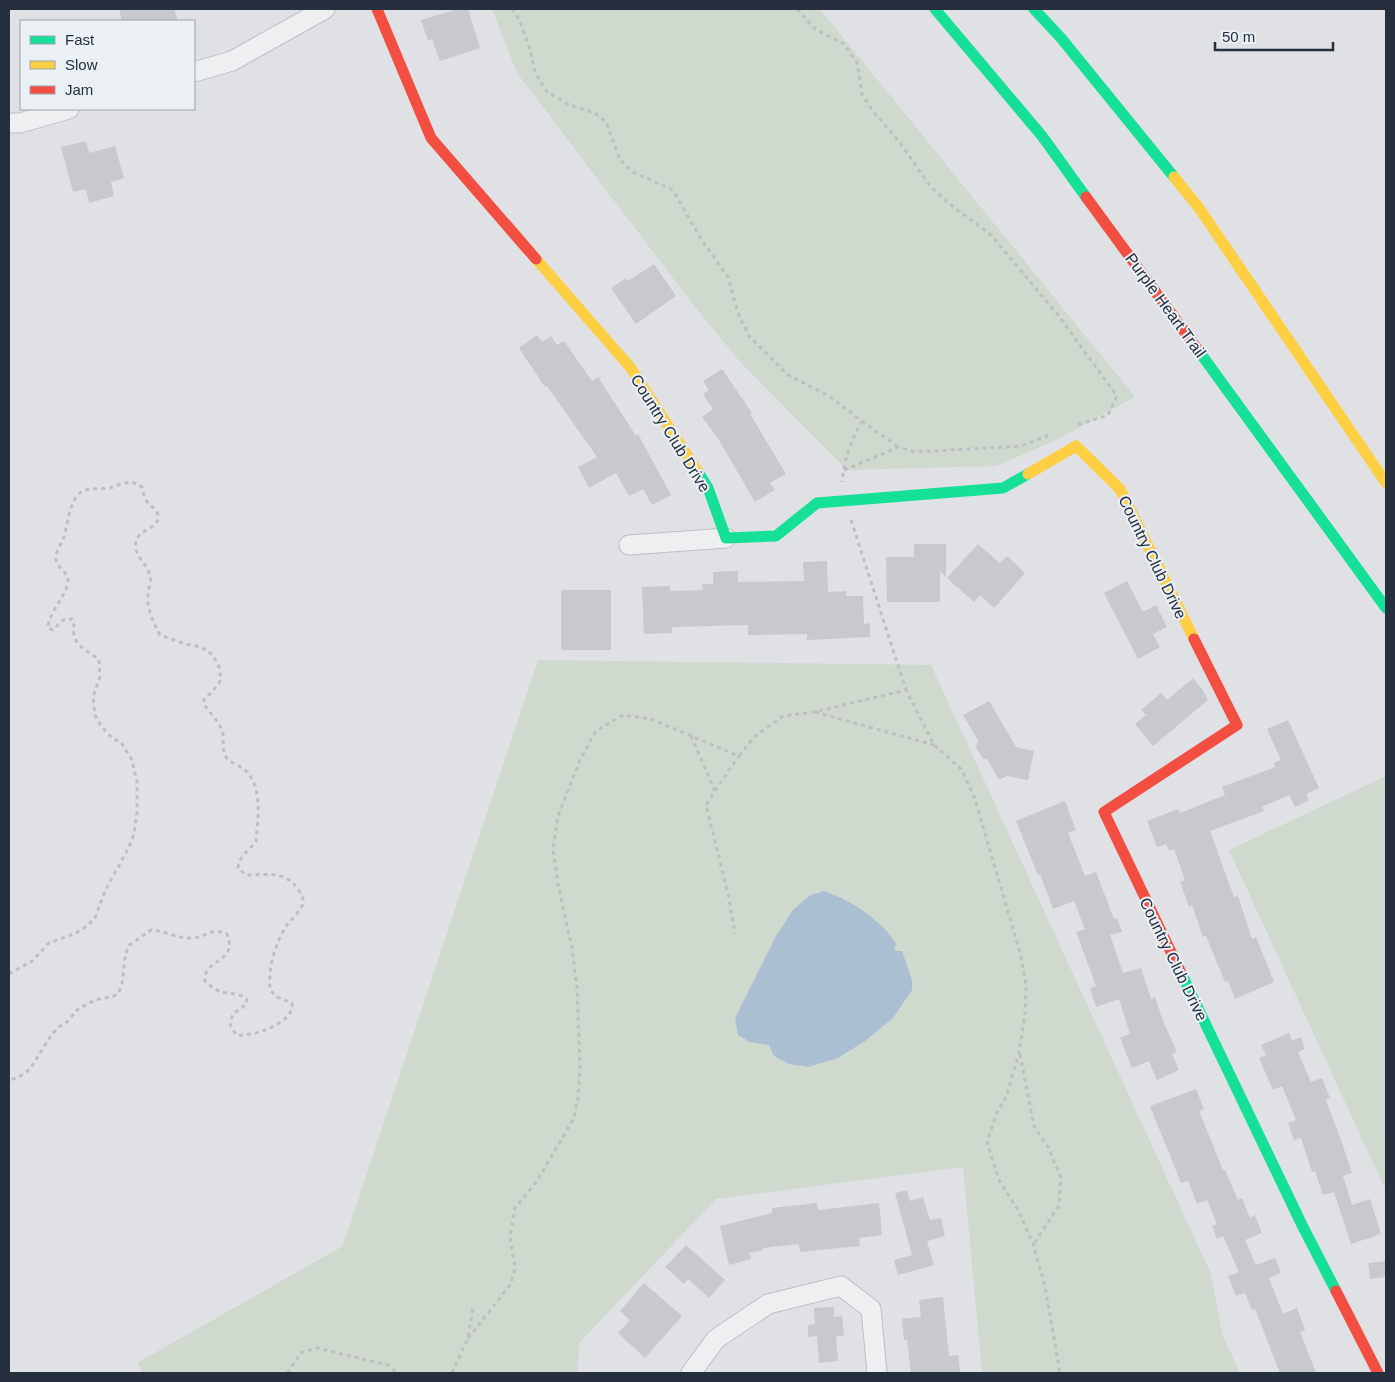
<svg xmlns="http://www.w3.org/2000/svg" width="1395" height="1382" font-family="Helvetica,sans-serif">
<rect width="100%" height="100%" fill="#dfe1e4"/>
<path fill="#d0d9ce" d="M492,9h328l315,388 -81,44 -58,25 -149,4 -106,-107 -46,-56 -178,-234z
M538,660l393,5 280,609 11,60 18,39h-258l-19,-206 -247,32 -137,144 -1,30h-435l-6,-10 206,-117z
M1386,776v415l-157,-341z"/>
<path fill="#aabfd2" d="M824,891c28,10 55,27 72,52l-2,8h8l10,29v10l-19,28 -28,23 -27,17 -30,9 -19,-3 -15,-8 -5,-11 -19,-3 -12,-7 -3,-17 41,-82 17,-26 16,-14z"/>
<path fill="#c7c9cc" d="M119,9h55l4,12h-56z
M458,9h10l12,39 -40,13 -8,-22 -4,2 -7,-21z
M86,141l3,12 26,-7 9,32 -13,4 3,14 -25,7 -3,-14 -13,3 -12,-45z
M654,264l22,32 -40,28 -25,-36 15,-10 2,3z
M537,335l5,7 9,-6 6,9 7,-4 28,40 6,-4 38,59 2,-2 33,61 -19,10 -9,-16 -14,7 -13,-23 -27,15 -11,-21 19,-10 -50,-71 -2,1 -26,-39z
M722,369l30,44 -2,1 36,60 -16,9 5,7 -20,12 -38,-65 -15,-20 11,-8 -10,-15 6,-4 -6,-9z
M914,544h32v33l-6,-6v31h-53l-1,-45h28z
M978,544l22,19 7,-7 18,17 -31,35 -14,-13 -6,7 -27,-24z
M827,561l1,31 18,-1v5h17l1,28 6,-1v14l-63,3v-6l-59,1v-10l-76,2v6l-28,1 -2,-47 28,-1v5l33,-1 -1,-6h11v-12l25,-1v11l66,-1 -1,-19z
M1127,581l16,31 13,-7 11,22 -14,7 7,13 -22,12 -34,-66z
M561,590h50v60h-50z
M1193,678l9,11 6,11 -55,46 -18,-22 11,-9 -5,-5 20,-17 6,7z
M989,701l27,46 18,4 -6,29 -21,-4 -8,4 -12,-21h-4l-7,-12 2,-7 -15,-25z
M1288,720l31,68 -13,6 3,6 -14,7 -6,-12 -27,12 2,4 -54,20 24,66 4,-1 14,43 4,-2 18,45 -39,17 -7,-18 -3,1 -19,-46 -3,1 -11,-32 -3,2 -9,-25 5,-2 -11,-31 -5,2 -3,-7 -9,3 -10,-26 31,-12 2,4 45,-18 -3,-8 53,-20 -1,-4 7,-3 -14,-31z
M1065,801l11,29 -8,3 17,43 11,-4 18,47 3,-1 5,14 -12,3 13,38 18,-5 10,31 4,-2 8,24 14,31 -5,2 7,16 -22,10 -8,-19 -17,7 -12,-30 10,-4 -11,-35 -23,8 -6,-19 6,-2 -20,-54 9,-3 -11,-28 -21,8 -13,-35 -2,1 -22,-54z
M1289,1033l3,8 9,-4 4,12 -7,3 13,30 11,-4 8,20 -4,2 15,40 11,33 -9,3 9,29 18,-6 11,35 -30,10 -17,-52 -11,3 -8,-24 -3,1 -11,-34 -7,2 -6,-17 8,-3 -14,-34 -9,4 -14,-32 7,-3 -5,-10z
M1196,1089l8,20 -5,2 24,59h2l13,30 4,-2 8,20 5,-3 7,18 -17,7 11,25 19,-7 6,15 -12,5 14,36 14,-6 8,22 -5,2 16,41h-36l-25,-64 -3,1 -7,-17 -9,3 -8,-20 11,-4 -16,-36 -6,3 -5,-13 5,-2 -10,-24 -10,4 -9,-23 -7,2 -31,-77z
M907,1190l3,11 13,-4 7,23 11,-2 4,18 -18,5 7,24 -36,10 -4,-15 18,-5 -17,-62z
M817,1203l1,7 61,-7 3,32 -23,3 1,8 -21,2 -39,4 -1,-8 -36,4v2l-14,3 2,6 -22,6 -9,-39 52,-13v-5z
M686,1245l39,35 -16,18 -21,-19 -4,5 -19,-17z
M1386,1261v16l-16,2 -2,-16z
M644,1283l38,33 -37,42 -27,-25 12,-13 -10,-9z
M943,1297l6,59 9,-1 2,18h-49l-4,-34 -3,1 -2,-21 19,-2 -2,-17z
M834,1307v10l8,-1 2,20h-8l2,25 -19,2 -2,-27 -9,1v-12l7,-1 -1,-16z"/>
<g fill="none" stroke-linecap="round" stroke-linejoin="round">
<defs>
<path id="street" d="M194,72l38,-11 93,-52
M9,123h11l49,-14
M629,545l97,-7
M691,1373l25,-34 52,-35 73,-18 30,23 6,64"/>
</defs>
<use href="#street" stroke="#bdbfc2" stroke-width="21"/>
<path stroke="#bebfc4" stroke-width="3" stroke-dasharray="4 4" stroke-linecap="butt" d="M512,9l5,6 12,30 6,28 12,19 23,13 25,8 11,9 14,38 13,12 38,17 4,5 26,45 27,38 10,36 11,23 39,39 41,21 33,25c-11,20 -18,38 -20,61
M797,9l18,20 29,15 13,19 5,31 10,16 29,34 29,42 17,16 43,32 68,81 59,81 -9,19 -31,10
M862,421l36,26
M844,470l55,-23 16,5 90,-5 16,-1 31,-12
M851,520l55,170
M815,712l119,33
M691,736l24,55 -9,14 23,93 6,36
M715,791l24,-35
M9,974l23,-13 17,-18 27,-10 11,-7 8,-8 10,-27 23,-42 6,-15 3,-22v-30l-5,-22 -11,-18 -8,-3 -12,-13 -6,-11 -2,-18 7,-20 -1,-17c-9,-9 -22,-11 -25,-25 -1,-5 0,-9 0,-13l-2,-3 -9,1 -10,10 -5,-2c0,-14 16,-29 20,-45 2,-11 -13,-15 -12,-26 0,-6 5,-12 7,-18 5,-13 6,-41 20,-48 10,-4 21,-1 30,-4 11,-4 18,-8 29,0 1,3 1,8 3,11 3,7 13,11 13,18 1,13 -19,13 -22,25 -3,16 11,21 14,35 2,5 -2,13 -2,19 -1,15 5,27 12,40l25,9 16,3 12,8 6,12 2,12 -3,6 -14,15v5c6,7 15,17 18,25 3,9 -1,18 4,27 4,6 14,8 19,13 18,16 13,50 11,71 -7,10 -17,15 -18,27l8,7c20,0 39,-5 52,14 3,5 6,9 5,14 -2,8 -11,15 -16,22 -12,18 -19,43 -17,65l7,7 15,6c3,20 -39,34 -55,32l-6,-7c-3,-12 5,-17 15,-23l1,-5c-6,-8 -19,-5 -28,-9 -5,-2 -10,-6 -14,-10 -3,-22 34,-18 22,-47 -17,-7 -20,3 -34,4 -15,1 -28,-7 -42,-8l-23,16 -3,12 -3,26 -3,8 -5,4 -19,4 -17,9 -11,13 -7,4 -8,8 -22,35 -6,5 -15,7
M1020,1054l14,72 14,21 13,31 -2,27 -25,39
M468,1338l43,-54 4,-16 -5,-31 5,-29 22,-27 37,-63 4,-20 2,-31 -3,-79 -5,-40 -14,-64 -5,-35 5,-33 22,-56 16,-29 27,-16 28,4 88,37 15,-19 29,-21 31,-4 92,-22 28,55 27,24 13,27 47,160 5,29 -1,30 -6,38 -13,44 -9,15 -10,30 12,38 20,32 14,32 12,42 15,87
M287,1373l15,-21 15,-4 71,17 9,8
M452,1373l16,-35 5,-30"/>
<use href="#street" stroke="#eeeff1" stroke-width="19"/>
<path stroke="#16e098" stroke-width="11" d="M935,9l107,127 44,61
M1034,9l27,29 113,139
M1198,350l188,258
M698,472l10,16 18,50 50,-2 41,-33 186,-15 25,-14
M1182,975l120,250 34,66"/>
<path stroke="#ffcf43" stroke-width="11" d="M1174,177l25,31 187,275
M536,259l94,108 68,105
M1028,474l48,-28 44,43 74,150"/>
<path stroke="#f24e42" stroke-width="11" d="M377,9l54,129 105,121
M1086,197l112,153
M1182,975l-78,-163 133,-87 -43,-86
M1336,1291l42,82"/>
</g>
<g text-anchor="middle" stroke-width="4" stroke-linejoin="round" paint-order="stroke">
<g font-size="16" fill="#252f3e" stroke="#ebf0f5">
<text transform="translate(1166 305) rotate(54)" y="6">Purple Heart Trail</text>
<text transform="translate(671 433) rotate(58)" y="6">Country Club Drive</text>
<text transform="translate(1153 557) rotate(64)" y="6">Country Club Drive</text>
<text transform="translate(1174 959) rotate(64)" y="6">Country Club Drive</text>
</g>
</g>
<rect width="1395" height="1382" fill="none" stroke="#252f3e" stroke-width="20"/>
<rect x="20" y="20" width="175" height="90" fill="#ebf0f5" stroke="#9ca3ac"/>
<rect x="30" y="36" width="25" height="8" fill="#16e098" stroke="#9ca3ac"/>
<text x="65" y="45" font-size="15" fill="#252f3e">Fast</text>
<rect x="30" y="61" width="25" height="8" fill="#ffcf43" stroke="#9ca3ac"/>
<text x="65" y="70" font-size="15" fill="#252f3e">Slow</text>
<rect x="30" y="86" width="25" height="8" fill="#f24e42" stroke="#9ca3ac"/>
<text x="65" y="95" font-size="15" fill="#252f3e">Jam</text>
<path d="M1215 42v8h118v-8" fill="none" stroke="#252f3e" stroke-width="2.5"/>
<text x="1222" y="42" font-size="15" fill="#252f3e" stroke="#ebf0f5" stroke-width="4" paint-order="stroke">50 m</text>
</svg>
